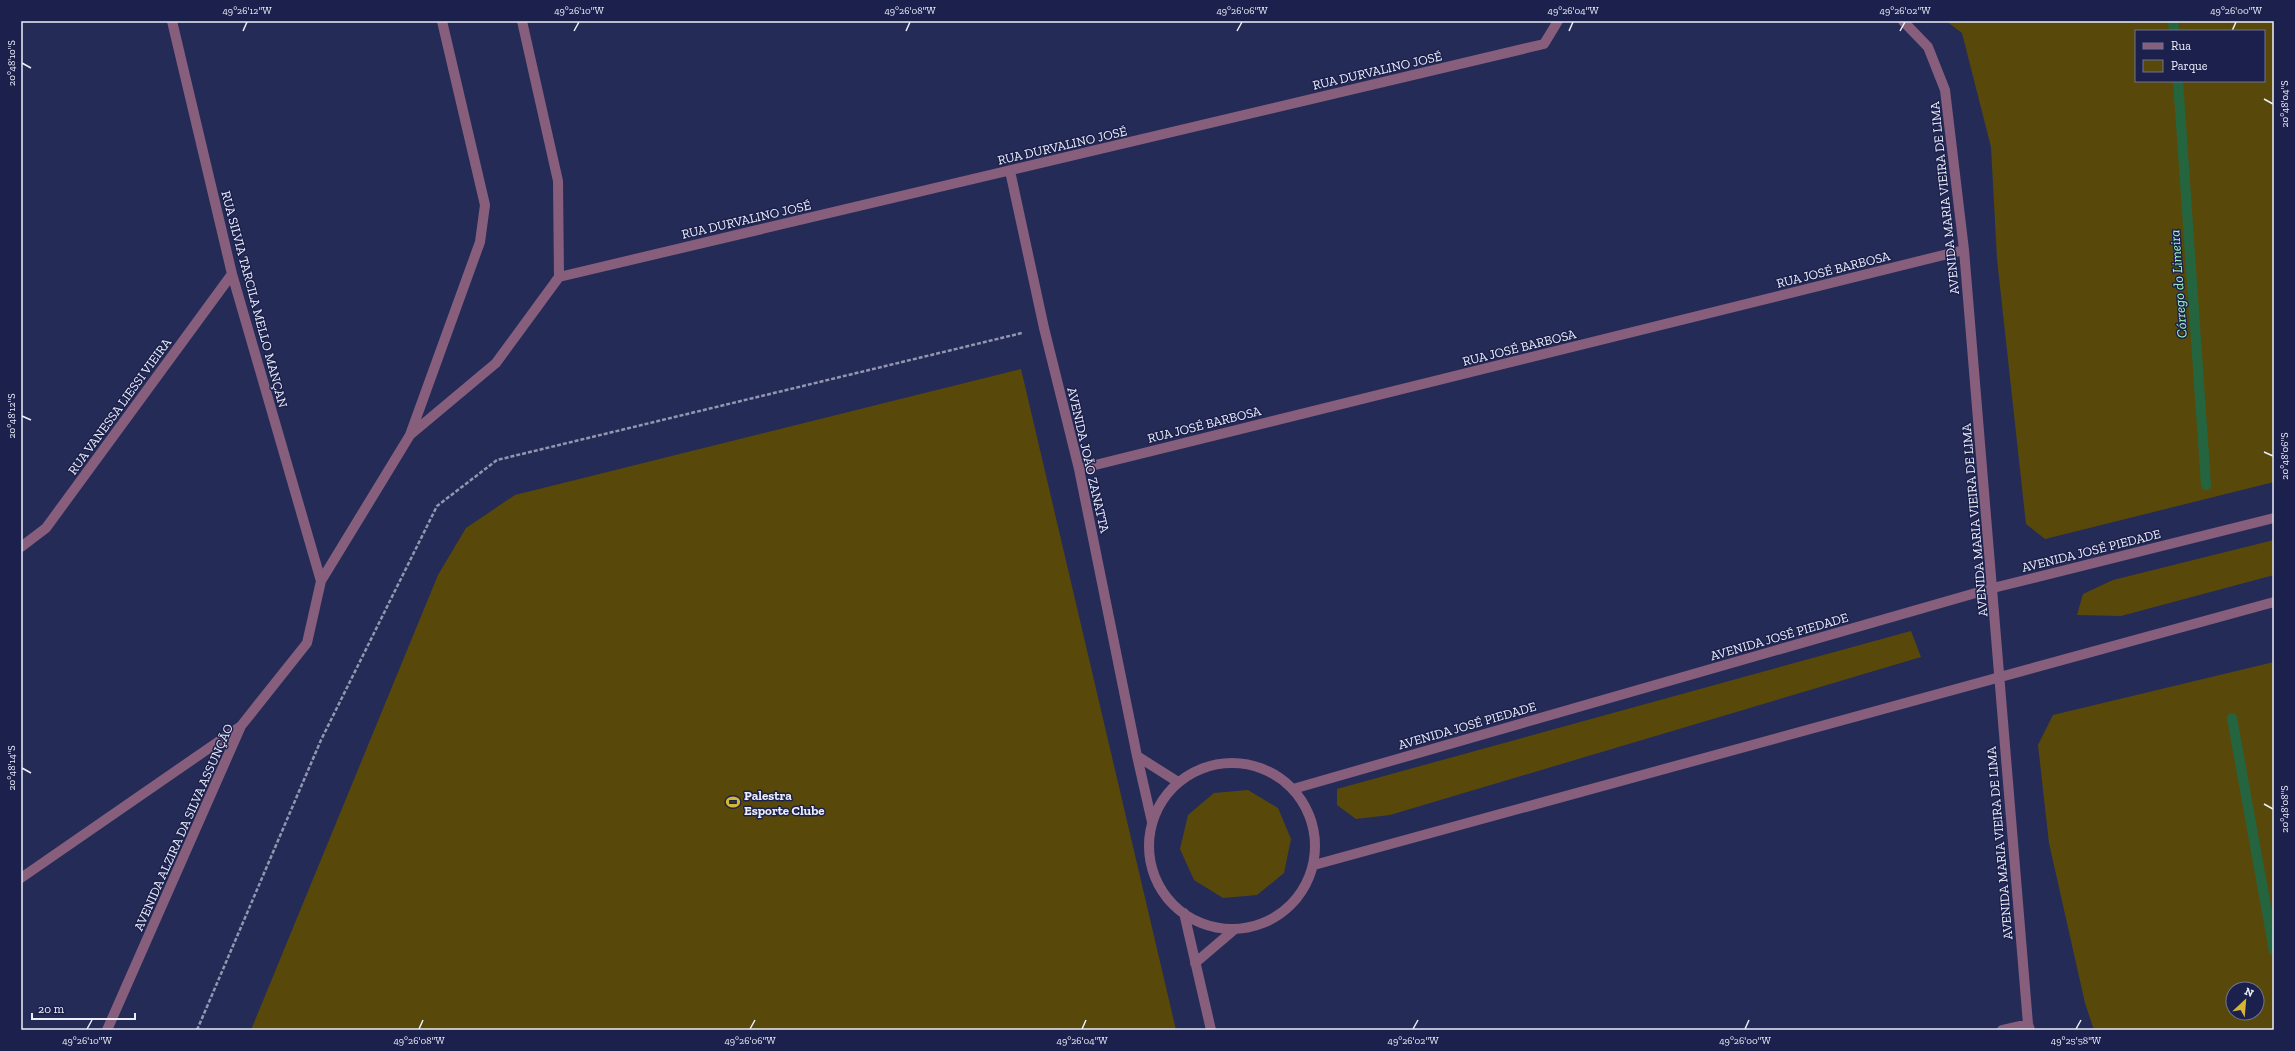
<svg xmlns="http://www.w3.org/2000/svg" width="2295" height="1051" font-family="'Zilla Slab',serif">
<rect width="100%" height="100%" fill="#252b57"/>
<path fill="#58490b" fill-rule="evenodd" d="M1946,21h328v461l-229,57 -19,-15 -29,-265 -6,-112 -29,-114zM2136,31h128v50h-128z
M1021,369l155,661h-925l187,-455 28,-47 49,-33z
M2274,540v35l-153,41 -44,-1 6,-21 30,-14z
M1911,631l10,26 -531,158 -34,4 -19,-14v-16z
M2274,662v368h-180l-9,-27 -36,-160 -11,-98 15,-30zM2233,989h24v24h-24z
M1248,790l30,18 13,31 -7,34 -27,22 -34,3 -29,-18 -14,-31 8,-34 26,-22z"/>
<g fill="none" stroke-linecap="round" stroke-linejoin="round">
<path stroke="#246540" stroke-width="10" d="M2173,21l1,10
M2178,81l28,404
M2232,718l42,233"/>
<path stroke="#9296b0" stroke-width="2.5" stroke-dasharray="4 2" stroke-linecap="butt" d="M197,1030l124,-290 116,-234 60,-46 525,-127"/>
<path stroke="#875f7d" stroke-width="10" d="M172,21l60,253 89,307
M1903,21l25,26 17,43 19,160 64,774 2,6
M1010,171l34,157 35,141 58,287 15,66
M559,277l985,-233 14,-23
M410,435l86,-72 63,-86 -1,-96 -36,-160
M1079,469l885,-219
M21,547l25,-19 186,-254
M1137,756l41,26
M1149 846a83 83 0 1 1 166 0a83 83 0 1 1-166 0Z
M1293,789l700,-201 281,-70
M1314,865l960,-263
M21,878l220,-152
M1184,913l27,117
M1195,963l40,-34
M107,1030l134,-304 66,-83 14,-62 89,-146 70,-193 5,-37 -43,-184
M2002,1030l26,-6"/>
</g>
<path fill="none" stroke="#eceffa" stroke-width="1.5" d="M243,31l4,-9M574,31l5,-9M906,31l4,-9M1237,31l5,-9M1569,31l4,-9M1900,31l5,-9M2232,31l4,-9M22,63l9,5M2264,99l9,5M22,416l9,4M2264,452l9,4M22,768l9,5M2264,804l9,5M87,1029l5,-9M419,1029l4,-9M750,1029l5,-9M1082,1029l4,-9M1413,1029l5,-9M1745,1029l4,-9M2076,1029l5,-9"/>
<defs>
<symbol id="stadium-bare" viewBox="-9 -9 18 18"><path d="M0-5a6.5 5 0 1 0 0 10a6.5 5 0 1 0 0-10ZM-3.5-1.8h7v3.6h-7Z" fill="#d4b635" stroke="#1c204c" stroke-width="2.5" paint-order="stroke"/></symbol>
</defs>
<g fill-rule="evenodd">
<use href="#stadium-bare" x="723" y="792" width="20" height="20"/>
</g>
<g text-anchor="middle" stroke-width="3" stroke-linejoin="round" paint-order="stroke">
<g font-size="13" fill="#eceffa" stroke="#1c204c">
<text transform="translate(1377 70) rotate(-13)" y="5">RUA DURVALINO JOSÉ</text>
<text transform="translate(1062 145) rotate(-13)" y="5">RUA DURVALINO JOSÉ</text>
<text transform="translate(1944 198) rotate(-96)" y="5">AVENIDA MARIA VIEIRA DE LIMA</text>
<text transform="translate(746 219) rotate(-13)" y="5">RUA DURVALINO JOSÉ</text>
<text transform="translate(1833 269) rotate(-14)" y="5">RUA JOSÉ BARBOSA</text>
<text transform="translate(255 299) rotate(75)" y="5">RUA SILVIA TARCILA MELLO MANÇAN</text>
<text transform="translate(1519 347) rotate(-14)" y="5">RUA JOSÉ BARBOSA</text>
<text transform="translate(119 406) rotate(-54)" y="5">RUA VANESSA LIESSI VIEIRA</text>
<text transform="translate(1204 424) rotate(-14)" y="5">RUA JOSÉ BARBOSA</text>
<text transform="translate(1089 460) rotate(77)" y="5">AVENIDA JOÃO ZANATTA</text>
<text transform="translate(1974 520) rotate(-95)" y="5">AVENIDA MARIA VIEIRA DE LIMA</text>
<text transform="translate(2091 550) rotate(-14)" y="5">AVENIDA JOSÉ PIEDADE</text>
<text transform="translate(1779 636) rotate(-16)" y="5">AVENIDA JOSÉ PIEDADE</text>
<text transform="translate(1467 725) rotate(-16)" y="5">AVENIDA JOSÉ PIEDADE</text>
<text transform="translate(183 827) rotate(-66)" y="5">AVENIDA ALZIRA DA SILVA ASSUNÇÃO</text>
<text transform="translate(1999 843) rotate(-95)" y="5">AVENIDA MARIA VIEIRA DE LIMA</text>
</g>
<g font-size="13" font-weight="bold" fill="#eceffa" stroke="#1c204c" text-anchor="start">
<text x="744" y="800">Palestra<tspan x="744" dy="15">Esporte Clube</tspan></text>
</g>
<g font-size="14" font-style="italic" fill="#a0fdc2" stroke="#1c204c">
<text transform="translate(2178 284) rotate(-94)" y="5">Córrego do Limeira</text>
</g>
</g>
<rect width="2295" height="1051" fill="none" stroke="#1c204c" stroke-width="44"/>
<rect x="2135" y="30" width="130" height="52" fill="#1c204c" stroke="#6f7392"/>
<rect x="2143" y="43" width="20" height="6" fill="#875f7d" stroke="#6f7392"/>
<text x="2171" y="50" font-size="12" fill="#eceffa">Rua</text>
<rect x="2143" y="60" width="20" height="12" fill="#58490b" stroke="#6f7392"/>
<text x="2171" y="70" font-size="12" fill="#eceffa">Parque</text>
<g transform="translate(2245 1001) rotate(26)"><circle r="19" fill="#1c204c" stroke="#6f7392"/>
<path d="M0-3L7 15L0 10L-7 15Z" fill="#d4b635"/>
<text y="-6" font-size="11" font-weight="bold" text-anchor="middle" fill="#eceffa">N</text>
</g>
<path d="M32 1013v6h103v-6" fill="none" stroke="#eceffa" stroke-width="2"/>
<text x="38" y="1013" font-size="12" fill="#eceffa" stroke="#1c204c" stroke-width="3" paint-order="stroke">20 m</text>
<rect x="22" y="22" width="2251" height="1007" fill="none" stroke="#eceffa" stroke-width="1.5"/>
<g font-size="10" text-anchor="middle" fill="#eceffa">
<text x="247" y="14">49°26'12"W</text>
<text x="579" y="14">49°26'10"W</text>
<text x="910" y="14">49°26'08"W</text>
<text x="1242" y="14">49°26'06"W</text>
<text x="1573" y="14">49°26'04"W</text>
<text x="1905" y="14">49°26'02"W</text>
<text x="2236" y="14">49°26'00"W</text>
<text transform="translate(11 63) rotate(-90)" y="4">20°48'10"S</text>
<text transform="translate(2284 104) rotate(-90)" y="4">20°48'04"S</text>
<text transform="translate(11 416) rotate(-90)" y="4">20°48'12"S</text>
<text transform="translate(2284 456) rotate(-90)" y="4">20°48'06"S</text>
<text transform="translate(11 768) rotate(-90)" y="4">20°48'14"S</text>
<text transform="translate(2284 809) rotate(-90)" y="4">20°48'08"S</text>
<text x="87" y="1044">49°26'10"W</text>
<text x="419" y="1044">49°26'08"W</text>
<text x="750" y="1044">49°26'06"W</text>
<text x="1082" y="1044">49°26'04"W</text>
<text x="1413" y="1044">49°26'02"W</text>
<text x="1745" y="1044">49°26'00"W</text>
<text x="2076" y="1044">49°25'58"W</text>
</g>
</svg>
